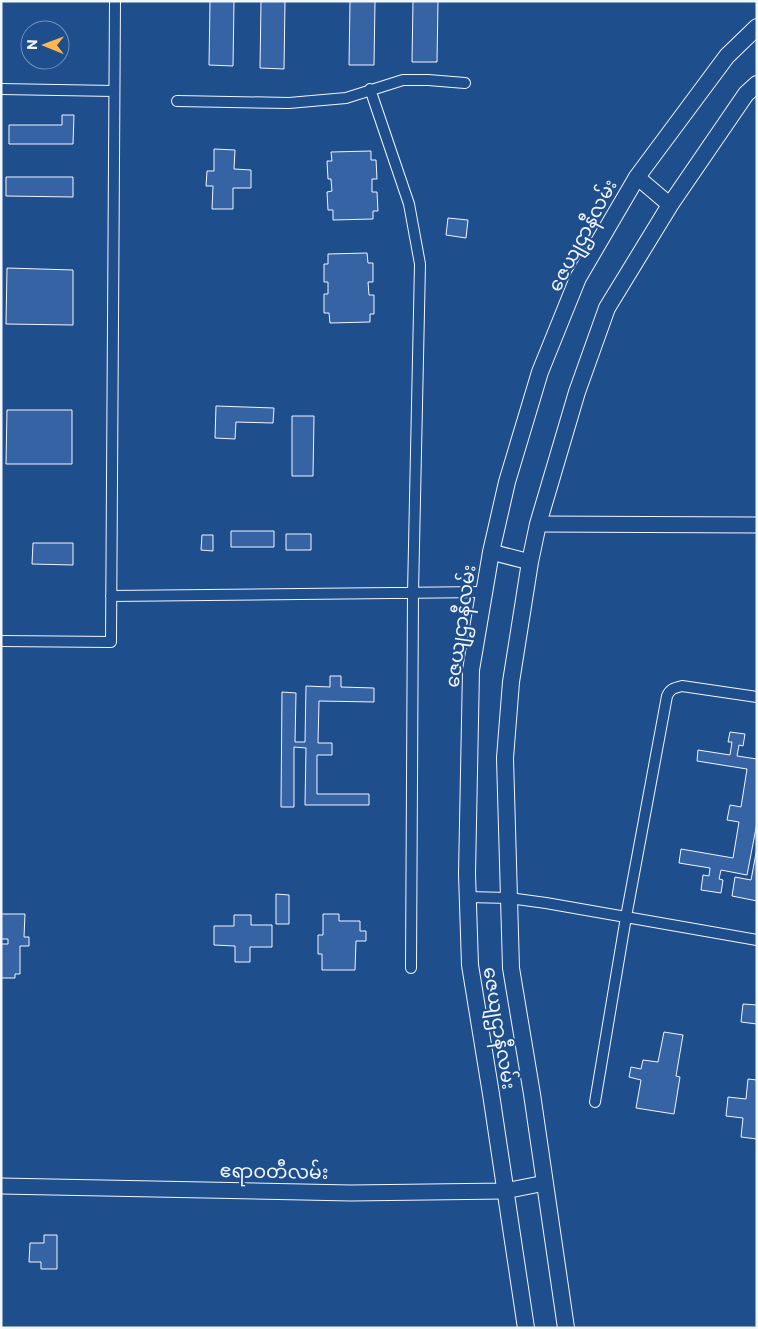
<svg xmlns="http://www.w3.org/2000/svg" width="758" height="1329" font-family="Commissioner,'Noto Sans Myanmar',sans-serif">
<rect width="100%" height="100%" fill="#1f4e8c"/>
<path fill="#3563a3" stroke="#f2f6ff" d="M210,1h24l-1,65 -24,-1z
M261,1h24l-1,68 -24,-1z
M350,1h25l-1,64h-25z
M413,1h25l-1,61h-25z
M62,115h12l-1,29h-64v-19h53z
M214,149l21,1 -1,19 17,1v18h-18v21h-21l1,-23h-7l1,-15h7z
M371,151v9h5l1,19h-5v13h5l1,19h-5v8l-40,1v-10h-5l-1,-18 5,-1 -1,-12h-3l-1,-18h5l-1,-9z
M6,177h67v20l-67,-1z
M448,218l20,2 -2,18 -20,-3z
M367,253l1,10h5v19h-5l1,13h5v19h-4v8l-40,1 -1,-10h-5v-19h4v-12h-4v-18h4v-10z
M7,268l66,2v55l-67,-1z
M216,406l58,2 -1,15 -37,-1 -1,17 -20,-1z
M7,410h65v54h-66z
M292,416h22l-1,60h-21z
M231,531h43v16h-43z
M286,534h25v16h-25z
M202,535h11v16l-12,-1z
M33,543h40v22l-41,-1z
M330,676h11v11l33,1v14l-55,-1 -1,42h14v12h-15v39h52v11h-64l1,-57 -12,-1v60h-13l1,-115 14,1 -1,49h10l1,-56 24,1z
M730,732l15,2 -2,12 -4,-1 -2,11 20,3v64l-10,52 -26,-5 -2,9 4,1 -2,13 -20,-3 2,-15 6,1 1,-8 -31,-5 2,-14 52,9 6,-36 -12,-2 3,-15 11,2 6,-38 -50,-8 1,-11 32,5 2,-13h-4z
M757,848v53l-25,-5 3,-19 16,3z
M276,894l13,1v29h-13z
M1,914h24l-1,23h5v9h-9v28h-5v4h-14v-34h7v-5h-7z
M323,914h16v7h21v10h6v10h-10l-1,29h-33v-16h-4v-19h5z
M234,915h17v10h21v22h-22v15h-15v-16l-21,-1v-19h20z
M743,1004l14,1v19l-16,-2z
M664,1032l19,3 -7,41 4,1 -6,37 -38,-6 5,-28 -12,-3 2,-10 10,2 2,-9 15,2z
M748,1079l9,1v59l-16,-2 2,-19 -17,-2 2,-19 18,2z
M44,1235h13v34h-16v-7h-12l1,-19h14z"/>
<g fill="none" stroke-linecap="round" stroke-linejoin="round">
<defs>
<path id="street" d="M1,89l113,2
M370,89l39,115 11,60 -7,329 -2,375
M177,101l112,2 57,-5 57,-18h25l37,3
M111,596l373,-4
M1,641l110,1 4,-641
M468,897l41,1 37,5 211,37
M595,1102l31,-185 41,-221c3,-7 7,-8 15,-10l75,11"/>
<path id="secondary" d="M637,177l33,28
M538,524l219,1
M491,552l39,10
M1,1186l350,7 154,-2 40,-8"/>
<path id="primary" d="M526,1328l-35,-234 -21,-129 -3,-91 4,-204 20,-118 16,-70 33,-110 38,-94 59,-101 90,-121 30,-29
M566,1328l-34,-234 -21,-126 -6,-210 6,-76 19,-120 8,-38 39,-132 30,-84 63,-103 76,-111 11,-10"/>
</defs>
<use href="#street" stroke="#f2f6ff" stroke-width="12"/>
<use href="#secondary" stroke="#f2f6ff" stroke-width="17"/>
<use href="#primary" stroke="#f2f6ff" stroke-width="18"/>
<use href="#street" stroke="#1f4e8c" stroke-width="10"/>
<use href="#secondary" stroke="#1f4e8c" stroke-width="15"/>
<use href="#primary" stroke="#1f4e8c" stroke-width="16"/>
</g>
<g text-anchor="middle" stroke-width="4" stroke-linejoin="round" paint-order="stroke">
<g font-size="19" fill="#f2f6ff" stroke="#1f4e8c">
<text transform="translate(582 235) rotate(-62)" y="7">ဇေယျဌာနီလမ်း</text>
<text transform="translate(460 626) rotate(-82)" y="7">ဇေယျဌာနီလမ်း</text>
<text transform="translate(500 1028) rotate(81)" y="7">ဇေယျဌာနီလမ်း</text>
<text transform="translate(274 1171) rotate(1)" y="7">ဧရာဝတီလမ်း</text>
</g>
</g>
<rect width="758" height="1329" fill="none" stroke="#f2f6ff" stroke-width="5"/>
<g transform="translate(45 45) rotate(271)"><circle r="24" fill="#1f4e8c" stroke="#7391ba"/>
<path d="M0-4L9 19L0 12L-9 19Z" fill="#ffb74d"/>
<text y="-8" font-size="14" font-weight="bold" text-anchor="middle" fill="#f2f6ff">N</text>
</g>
</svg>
